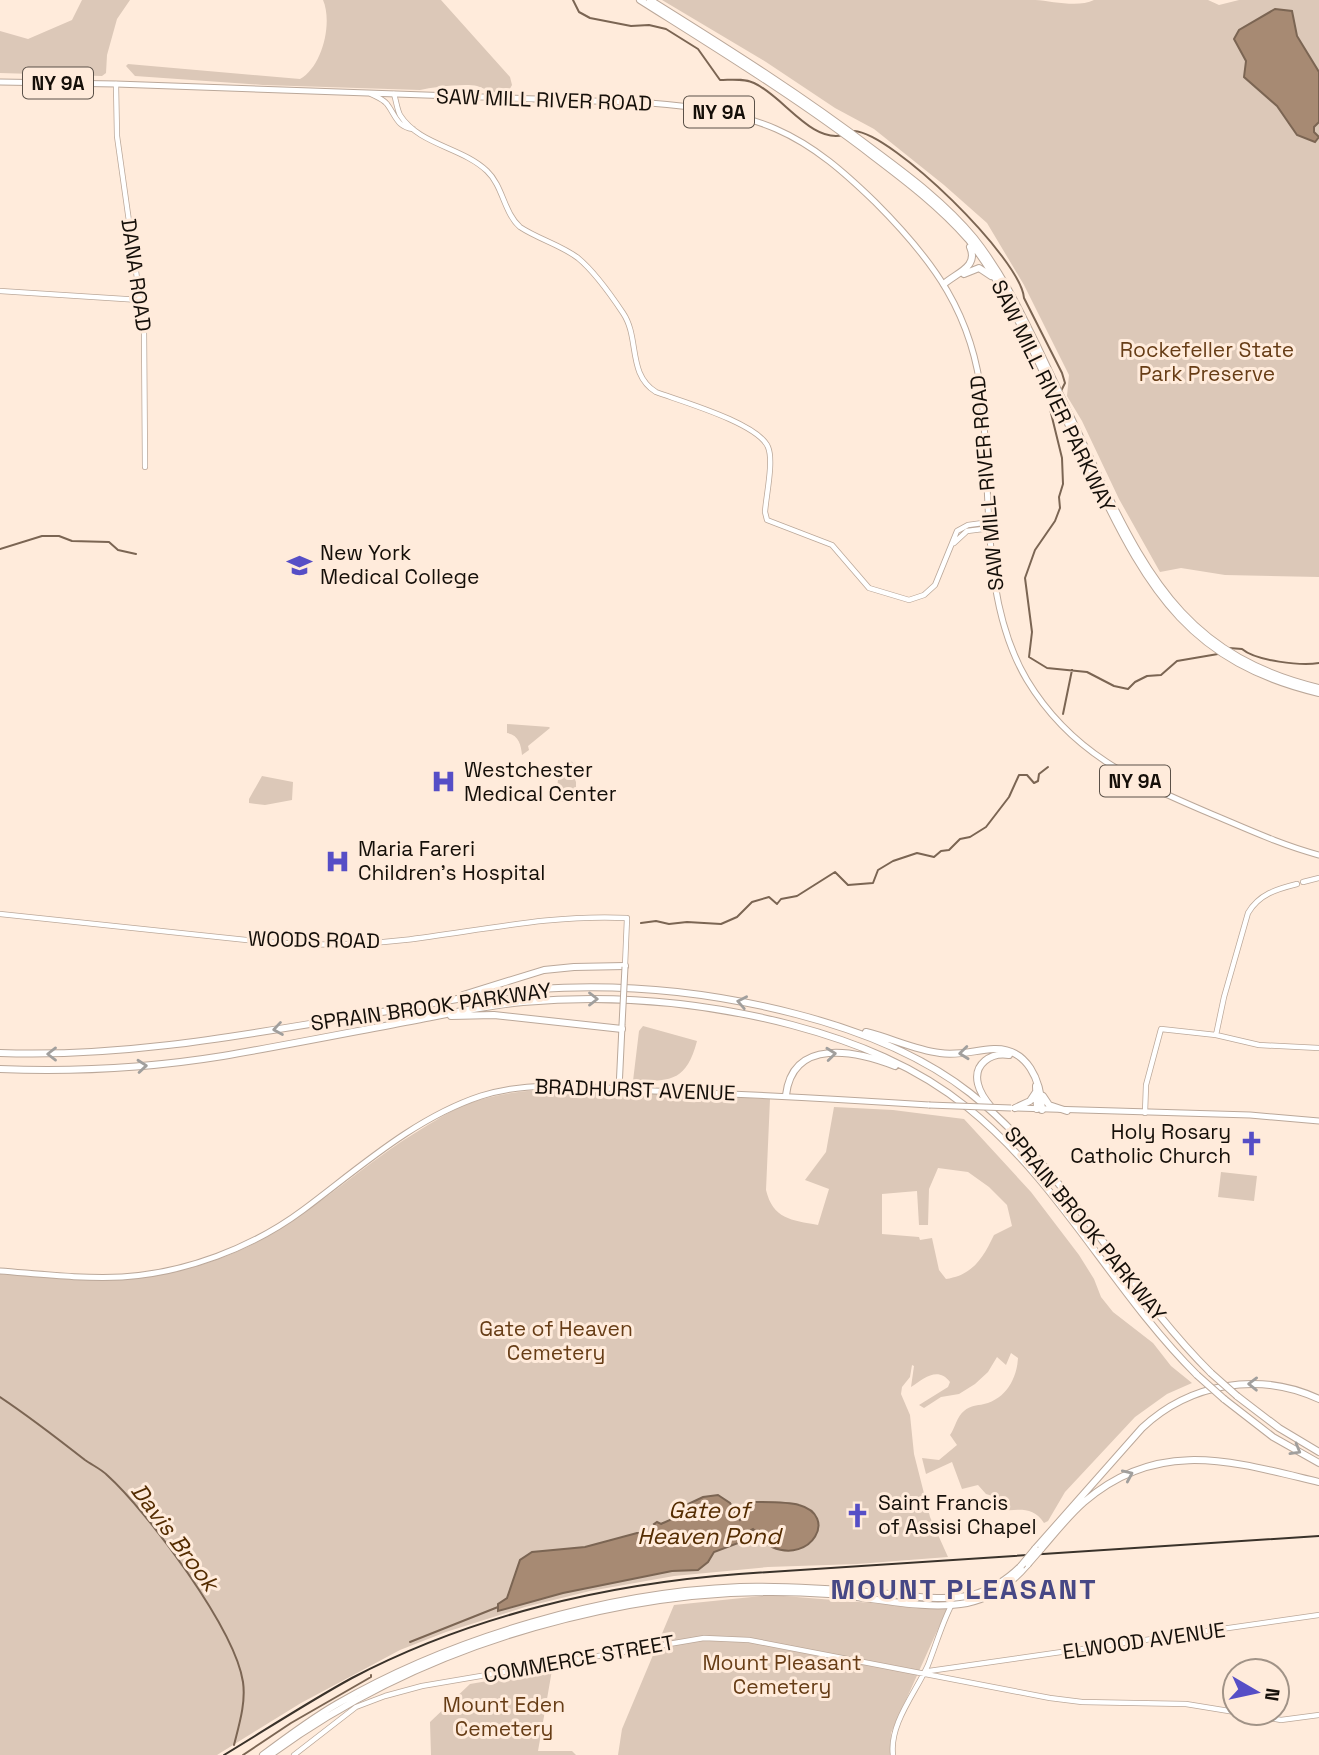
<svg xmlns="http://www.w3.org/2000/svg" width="1319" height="1755" font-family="'Space Grotesk',sans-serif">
<rect width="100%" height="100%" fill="#ffebdb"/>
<path fill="#dcc8b8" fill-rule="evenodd" d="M82,0h48l-13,19 -10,36 -1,18 -4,3 -102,-3v-42l28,8 44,-19z
M323,0h118l69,77 2,8c-3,5 -2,6 -8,7 -11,2 -18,-3 -27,-6 -11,-3 -45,1 -57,4l-157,-5 -128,-9 -9,-10 2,-2 172,15c22,-12 33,-56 23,-79z
M662,0h373c17,1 43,8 59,0h114l11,5 20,-5h80v72l-22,-36 -5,-25h-8l-50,28 12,22 -2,16 33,29 20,29 17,-3 -1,-6 6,-4v455l-94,-2 -44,-7 -21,4 -41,-73 -37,-78 -15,-25 2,-21 -45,-90 -37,-62 -43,-38 -70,-56 -39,-21 -69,-46z
M507,724l42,3 1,1 -22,18 1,4 -7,5c-1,-10 -3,-20 -15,-22z
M570,760l12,12 -6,6 -6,-11 6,15v20l-20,-1 2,-22 -2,-8 8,-2 4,-5 2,3 -1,-6z
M262,776l31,6 -1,18 -27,5 -16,-2v-4z
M643,1026l54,15c-11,41 -26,40 -64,40l6,-50z
M564,1089l206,10 -4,91c7,29 25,30 52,35l11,-36 -24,-9 21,-28 8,-45 59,3 71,9 67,73 48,63 15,24 7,18 12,15 40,31 18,23 21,17 -25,11 -32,23 -70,75 -17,29 -4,2c-11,-17 -26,-13 -44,-12l-1,-13 -13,-4 -8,-9 -16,4 -10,-27 -26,12 -4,-16 17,2 18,-15 -7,-10c5,-7 7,-19 14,-24 7,-6 12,-5 20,-7 22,-5 33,-26 34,-46l-7,-5 -5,12 -9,-8 -9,15 -13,12 -16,10 -18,3 -17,11 -5,-3 29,-18 2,-5c-12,-16 -26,-4 -39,5l3,-21 -2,-1 -2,12 -8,10 -1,7 9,21 4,39 16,63 18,40 -91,7 -89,3 -94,9 -84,15 -65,16 -79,25 -46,18 -99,53 -84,52h-217v-481c89,6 151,14 236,-22 69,-30 123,-86 187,-124 15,-9 30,-19 47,-25 31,-11 62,-13 94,-14zM938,1168l30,4 21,15 18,18 5,21 -18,9c-11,23 -21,40 -48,44l-7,-9 -7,-32 -12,2 -1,-3 -37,-3v-40l35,-3 2,34h9l1,-36z
M1221,1172l36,4 -3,25 -36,-4z
M771,1595l176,14 -56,124 -1,22h-272l4,-26 52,-124z
M552,1670l-14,81h34l4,4h-145l-1,-33 40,-38z"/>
<path fill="#a78a73" stroke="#7b6553" stroke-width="2" d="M1275,9l17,2 5,25 22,36v50l-5,5v5l5,5 -4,5 -18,-7 -20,-29 -33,-29 2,-16 -12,-22 5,-9z
M718,1495l12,8 10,17 7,-5 3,-10 5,-3c11,0 34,0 44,3 40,11 12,59 -27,42 -9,-4 -12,-12 -19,-18l-7,4 -5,9 -27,10 -6,10 -10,8 -26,1 -109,22 -65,18v-7l9,-6 13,-38 12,-8 53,-5 52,-14h12l7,-6 -2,-3 3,-2 4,2c11,-5 20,-8 25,-19l17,-8z"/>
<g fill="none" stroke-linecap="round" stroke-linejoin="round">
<path stroke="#7b6553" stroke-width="2" d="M573,0l6,12 11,6 41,8 18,-1 17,4 32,20 22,31c11,0 23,-2 34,3 29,13 57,60 89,52
M854,131c39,2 167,128 170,167l38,75 3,10 -5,10
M1055,400l-5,9 12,49 1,26 -4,13 1,11 -5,13 -20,29 -10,28 7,54 -3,25 18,11 40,4 27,14 14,3 7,-7 12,-6 14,-1 16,-14 41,-7
M0,549l42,-13h17l13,5 37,1 9,8 18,4
M1229,648l13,1c14,12 59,17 77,14
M1063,714l9,-44
M641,923l15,-2 13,3 18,-2 34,2 16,-7 15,-15 17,-5 8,7 4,-5 16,-3 38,-24 13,13 25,-2 5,-13 15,-9 24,-8 17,4 7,-6 8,-1 11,-11 10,-2 16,-10 23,-30 10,-22h8l7,8 4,-2 1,-7 9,-7
M0,1397c30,20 57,41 85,63 7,5 16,9 22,15 41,37 128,154 136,207 3,21 -4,43 -9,63
M410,1642l88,-35
M243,1755l48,-32 80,-46v-2"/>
<defs>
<path id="minor" d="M116,84l1,52 27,192 1,139
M371,94c6,3 12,5 16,10 9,12 10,23 26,25
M394,94c2,6 3,15 6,21 19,30 62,32 87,56 16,15 17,42 33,56 18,12 41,18 58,31 17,14 33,37 45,55 17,25 4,61 33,79 24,9 102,31 112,55 6,14 -2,49 -3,65l2,8 65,25 37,43 40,12 15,-5 11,-10 22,-54 11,-6 22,-3
M0,291l140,9
M954,543l13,-12 24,-3
M1303,882l16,-4
M0,914l266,28c46,4 92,3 138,-2 74,-9 149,-26 223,-22l-2,48
M1216,1035l8,-38 24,-84c11,-19 29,-24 49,-29
M1145,1113l1,-28 15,-56 55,6 43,10 60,3
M923,1674l6,-3 390,-56
M1241,1713l40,7 38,-5
M294,1755l62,-48 29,-11 37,-10 282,-48 45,2 301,58 32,4 104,2 49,8
M893,1755c-4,-31 23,-63 35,-90 8,-20 14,-42 24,-61"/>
<path id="major" d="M0,82l116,2 534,19c42,3 87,9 126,26 39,17 69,44 99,73 59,59 98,112 107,198 10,91 -3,199 45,280 44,73 107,101 182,133 36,15 72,32 110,42
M619,1089l3,-63
M1015,1108l235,7 69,6
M0,1271c40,3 82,8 122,6 63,-4 130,-29 181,-67 55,-41 111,-92 178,-114 57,-18 115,-7 173,-5 92,3 184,8 275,14"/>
<path id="highway" d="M640,0c79,50 159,99 233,156 33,25 67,51 95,83 28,35 47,74 66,114 21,43 41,86 62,128 53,111 96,182 223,212
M650,0c77,48 153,96 225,151 35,26 71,53 99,87 27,34 45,71 64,110 20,43 41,86 61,129 52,109 95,181 220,211
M964,274l15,-6 12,8
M944,284c12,-11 35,-17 26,-37
M463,995l81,-25 30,-3 51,-1
M451,1016l43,-1 128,14
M866,1032c25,6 49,18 74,21 19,3 35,-3 54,-4 34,-1 47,32 48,61
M0,1053c131,5 259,-21 388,-42 50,-9 99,-18 149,-22 87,-6 175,3 259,25 62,16 123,39 174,79 96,76 154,194 241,280
M0,1069c75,3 149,-1 223,-13 64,-11 129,-24 193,-36 36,-7 71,-15 107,-18 90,-8 181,0 269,23 64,17 124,41 176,83 92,74 146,185 229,267
M1036,1086l1,23
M786,1095c7,-58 70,-44 109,-29
M1043,1096l6,9 18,6
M992,1108c-6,-7 -12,-15 -14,-24 -5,-20 13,-32 31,-29
M1015,1108l15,-7 6,-9
M1237,1396l42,32 40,24
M1224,1399l49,38 46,26
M1035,1549l107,-121c48,-45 117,-57 177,-29
M1041,1549c14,-16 27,-33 43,-47 75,-65 150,-40 235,-20
M263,1755c24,-18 48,-36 74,-51 114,-66 270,-112 403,-117 45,-1 91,2 137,6 31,2 64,9 95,2 19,-5 35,-15 49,-29
M270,1755c106,-78 230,-126 359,-150 66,-12 133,-16 200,-11 43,3 96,17 138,9 25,-5 44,-19 61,-39"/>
</defs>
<use href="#minor" stroke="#bba89a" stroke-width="6"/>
<use href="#major" stroke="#bba89a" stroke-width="7"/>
<use href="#highway" stroke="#bba89a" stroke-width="8"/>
<use href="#minor" stroke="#fff" stroke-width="4.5"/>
<use href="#major" stroke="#fff" stroke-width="5"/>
<use href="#highway" stroke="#fff" stroke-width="6"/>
<path stroke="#3a322a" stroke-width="2" d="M224,1755c43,-26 84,-53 128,-77 118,-62 254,-94 387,-104l580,-38"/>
<defs>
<path id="major-bridge" d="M622,1025l3,-58
M929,1105l82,3"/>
<path id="highway-bridge" d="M1211,1373l26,23
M1197,1375l27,24
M1028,1564l13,-15
M1021,1566l14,-17"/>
</defs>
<use href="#major-bridge" stroke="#bba89a" stroke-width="7" stroke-linecap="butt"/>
<use href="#highway-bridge" stroke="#bba89a" stroke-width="8" stroke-linecap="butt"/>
<use href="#major-bridge" stroke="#fff" stroke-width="5"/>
<use href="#highway-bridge" stroke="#fff" stroke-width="6"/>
</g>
<defs><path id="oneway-chevron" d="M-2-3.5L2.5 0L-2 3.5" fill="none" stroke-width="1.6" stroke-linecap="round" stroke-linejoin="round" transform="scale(1.75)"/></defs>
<g stroke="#a19f9d">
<use href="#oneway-chevron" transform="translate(593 999)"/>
<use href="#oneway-chevron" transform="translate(742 1002) rotate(-169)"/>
<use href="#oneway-chevron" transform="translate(278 1029) rotate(171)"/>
<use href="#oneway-chevron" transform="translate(964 1053) rotate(174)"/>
<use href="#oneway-chevron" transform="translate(52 1054) rotate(180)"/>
<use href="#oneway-chevron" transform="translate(831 1054) rotate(-6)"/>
<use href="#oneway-chevron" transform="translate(142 1066) rotate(-5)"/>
<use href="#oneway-chevron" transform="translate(1253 1384) rotate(-179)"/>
<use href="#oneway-chevron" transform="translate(1296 1450) rotate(30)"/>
<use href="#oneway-chevron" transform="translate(1128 1475) rotate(-24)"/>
</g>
<defs>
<symbol id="university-bare" viewBox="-9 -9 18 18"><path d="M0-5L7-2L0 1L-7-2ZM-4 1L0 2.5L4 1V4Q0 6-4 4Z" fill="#564ec6" stroke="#ffebdb" stroke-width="2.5" paint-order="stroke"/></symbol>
<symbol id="hospital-bare" viewBox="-9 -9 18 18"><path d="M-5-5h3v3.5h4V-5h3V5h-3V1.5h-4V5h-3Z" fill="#564ec6" stroke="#ffebdb" stroke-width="2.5" paint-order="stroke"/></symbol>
<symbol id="church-bare" viewBox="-9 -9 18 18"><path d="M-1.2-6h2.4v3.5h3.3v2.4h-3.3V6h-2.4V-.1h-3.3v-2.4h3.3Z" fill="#564ec6" stroke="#ffebdb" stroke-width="2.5" paint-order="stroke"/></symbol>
</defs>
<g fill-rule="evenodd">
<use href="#university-bare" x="282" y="548" width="35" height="35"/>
<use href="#hospital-bare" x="426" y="764" width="35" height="35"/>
<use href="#hospital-bare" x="320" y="844" width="35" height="35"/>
<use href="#church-bare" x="1234" y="1126" width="35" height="35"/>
<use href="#church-bare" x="840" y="1498" width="35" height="35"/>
</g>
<g text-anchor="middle" stroke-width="6" stroke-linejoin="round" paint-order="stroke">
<g fill="#ffebdb" stroke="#5b5148" stroke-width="2">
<rect x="23" y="67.5" width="70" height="31" rx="5"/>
<rect x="684" y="96.5" width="70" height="31" rx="5"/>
<rect x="1100" y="765.5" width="70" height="31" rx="5"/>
</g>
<g font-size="19" font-weight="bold" fill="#150f09">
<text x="58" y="90">NY 9A</text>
<text x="719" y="119">NY 9A</text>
<text x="1135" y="788">NY 9A</text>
</g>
<g font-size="21" fill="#150f09" stroke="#ffebdb">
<text transform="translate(544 100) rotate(2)" y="7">SAW MILL RIVER ROAD</text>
<text transform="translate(136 275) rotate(82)" y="7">DANA ROAD</text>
<text transform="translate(1053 396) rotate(64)" y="7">SAW MILL RIVER PARKWAY</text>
<text transform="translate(987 483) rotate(-95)" y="7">SAW MILL RIVER ROAD</text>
<text transform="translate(314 940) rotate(1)" y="7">WOODS ROAD</text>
<text transform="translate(431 1007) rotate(-8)" y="7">SPRAIN BROOK PARKWAY</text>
<text transform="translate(635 1090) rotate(2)" y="7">BRADHURST AVENUE</text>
<text transform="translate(1085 1224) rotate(51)" y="7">SPRAIN BROOK PARKWAY</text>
<text transform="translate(1144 1641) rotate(-8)" y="7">ELWOOD AVENUE</text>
<text transform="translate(579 1659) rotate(-10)" y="7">COMMERCE STREET</text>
</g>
<g font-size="21" fill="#673d16" stroke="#ffebdb">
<text x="1207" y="357">Rockefeller State<tspan x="1207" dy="24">Park Preserve</tspan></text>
<text x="556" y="1336">Gate of Heaven<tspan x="556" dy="24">Cemetery</tspan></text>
<text x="782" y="1670">Mount Pleasant<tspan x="782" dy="24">Cemetery</tspan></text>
<text x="504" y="1712">Mount Eden<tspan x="504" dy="24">Cemetery</tspan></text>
</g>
<g font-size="21" fill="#150f09" stroke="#ffebdb" text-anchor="start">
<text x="320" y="560">New York<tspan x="320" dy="24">Medical College</tspan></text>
<text x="464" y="777">Westchester<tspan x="464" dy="24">Medical Center</tspan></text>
<text x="358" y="856">Maria Fareri<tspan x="358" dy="24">Children's Hospital</tspan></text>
<text x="1231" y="1139" text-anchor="end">Holy Rosary<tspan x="1231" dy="24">Catholic Church</tspan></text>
<text x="878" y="1510">Saint Francis<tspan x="878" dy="24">of Assisi Chapel</tspan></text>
</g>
<g font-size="23" font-style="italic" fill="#542c01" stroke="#ffebdb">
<text x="709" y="1518">Gate of<tspan x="709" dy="26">Heaven Pond</tspan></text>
<text transform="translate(175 1537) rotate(53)" y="8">Davis Brook</text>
</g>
<g font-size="28" font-weight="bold" letter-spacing="2" fill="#474885" stroke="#ffebdb">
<text x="964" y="1599">MOUNT PLEASANT</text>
</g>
</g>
<g transform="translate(1256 1692) rotate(99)"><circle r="33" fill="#ffebdb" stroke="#a19387" stroke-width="2"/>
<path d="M0-5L12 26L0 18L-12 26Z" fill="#564ec6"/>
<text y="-10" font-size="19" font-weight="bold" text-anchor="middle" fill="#150f09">N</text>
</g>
</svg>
